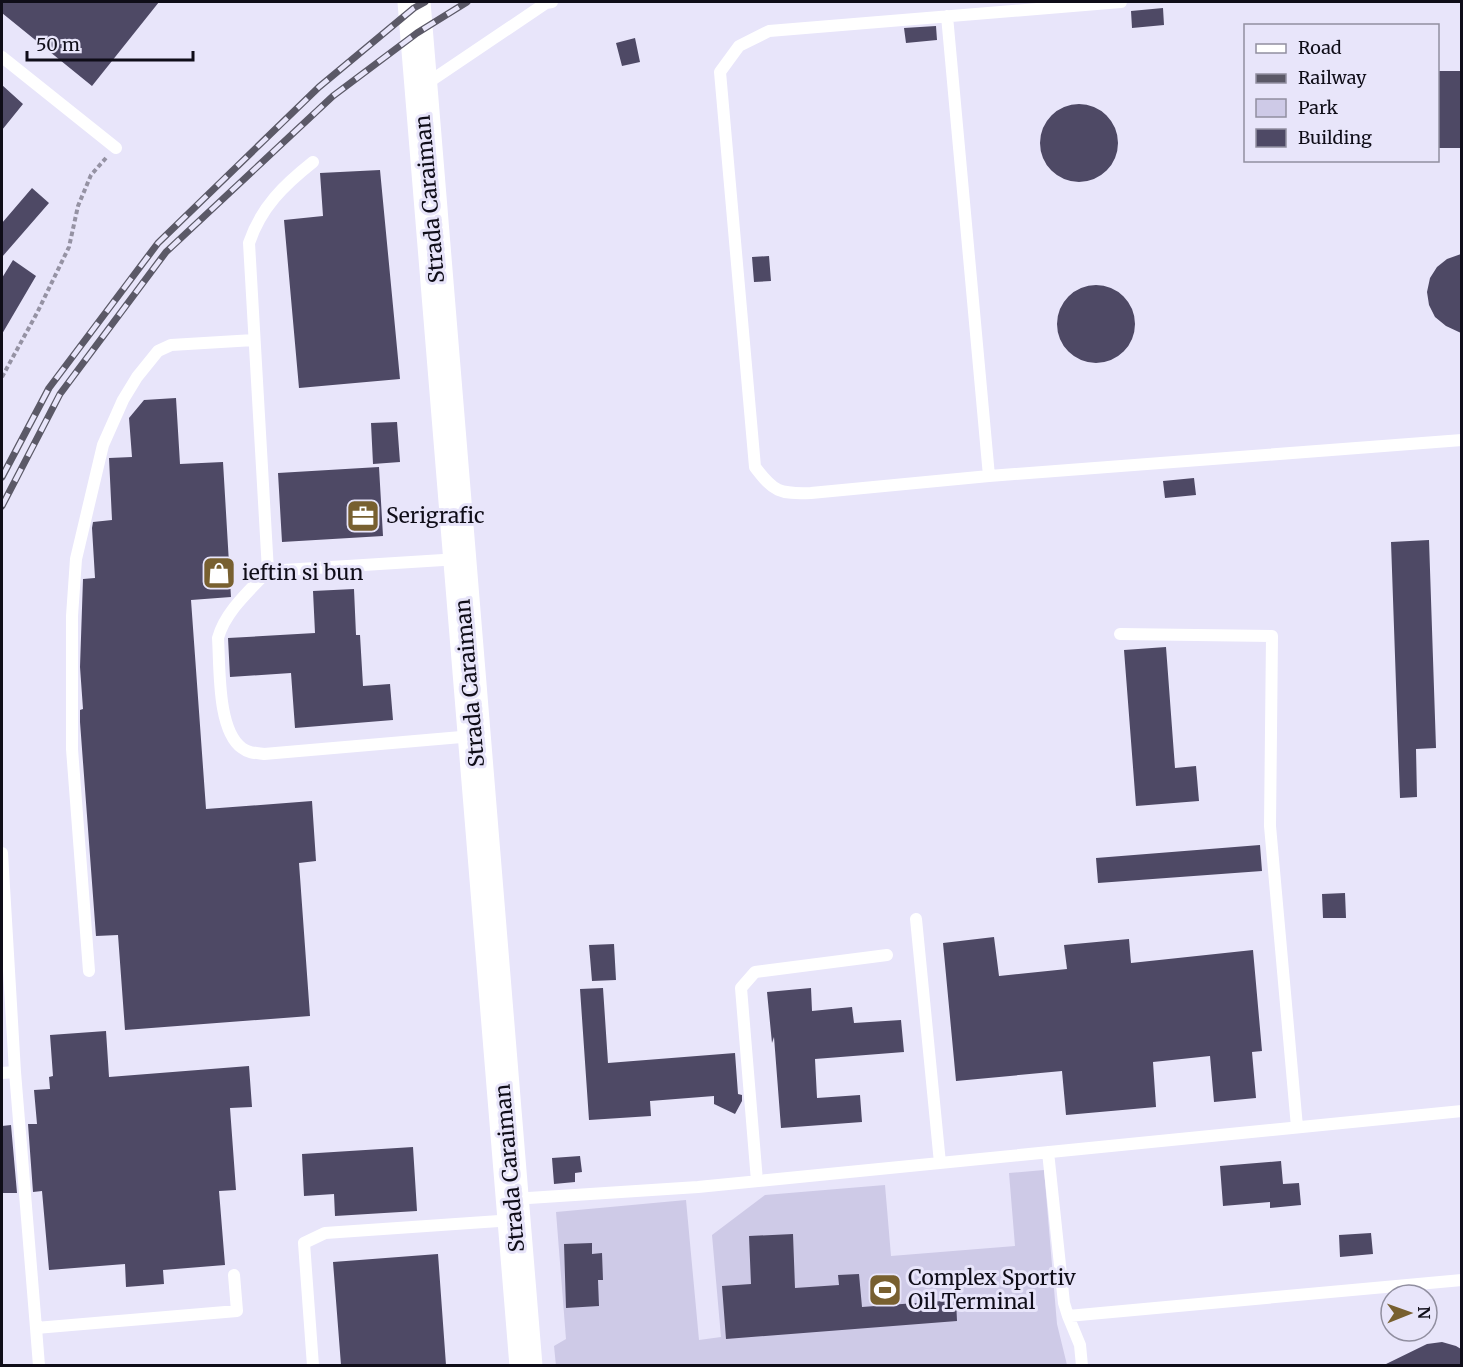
<svg xmlns="http://www.w3.org/2000/svg" width="1463" height="1367" font-family="Merriweather,serif">
<rect width="100%" height="100%" fill="#e8e5fa"/>
<path fill="#cecae7" d="M1044,1170l13,154 10,41 -511,1 -2,-20 12,-7 -10,-127 130,-12 13,140 22,-3 -9,-102 53,-40 120,-10 6,71 124,-10 -6,-73z"/>
<path fill="#4e4965" d="M2,2h157l-67,84 -90,-73z
M1163,8l1,17 -32,3 -1,-17z
M936,26l1,14 -31,3 -2,-15z
M635,38l5,24 -18,4 -6,-23z
M1437,71h24v77h-24z
M2,85l21,19 -21,26z
M1040 143a39 39 0 1 1 78 0a39 39 0 1 1-78 0Z
M380,170l20,209 -101,9 -15,-168 39,-4 -3,-43z
M32,188l17,15 -47,54v-34z
M1461,254v79l-15,-7 -11,-9 -6,-12 -2,-13 3,-14 7,-11 10,-8z
M769,256l2,25 -17,1 -2,-25z
M13,260l23,16 -34,58v-56z
M1057 324a39 39 0 1 1 78 0a39 39 0 1 1-78 0Z
M176,398l4,66 43,-2 8,135 -40,3 15,209 106,-8 4,60 -17,2 11,153 -185,14 -7,-95 -22,1 -16,-214v-12l3,-1 -3,-42 3,-88 12,-1 -3,-50 1,-6 19,-2 -3,-62 23,-1 -3,-39 15,-18z
M397,422l3,40 -27,2 -2,-41z
M379,467l4,69 -101,6 -4,-69z
M1194,478l2,17 -31,3 -2,-17z
M1429,540l7,208 -20,1 1,48 -17,1 -9,-256z
M354,589l2,46h4l3,51 27,-2 3,36 -98,8 -4,-55 -61,4 -2,-39 87,-5 -2,-42z
M1166,647l9,121 21,-2 3,35 -63,5 -12,-156z
M1260,845l2,26 -164,12 -2,-25z
M1345,893l1,25h-23l-1,-24z
M994,937l5,39 68,-7 -3,-24 65,-6 2,24 122,-13 9,101 -10,1 4,46 -42,4 -4,-46 -57,6 3,45 -90,8 -4,-44 -106,10 -13,-138z
M614,944l2,36 -24,1 -3,-36z
M603,988l5,75 127,-10 3,41 4,1v6l-7,13 -21,-10v-8l-64,5 1,15 -62,4 -9,-131z
M811,988l1,23 40,-4 2,16 47,-3 3,32 -89,7 2,39 43,-3 2,27 -81,6 -7,-91 -2,6 -5,-51z
M106,1031l3,46 140,-11 3,41 -22,1 6,82 -17,1 6,74 -62,5 1,14 -38,3 -1,-23 -76,6 -7,-79 -9,1 -5,-68h9l-3,-34 16,-1 -1,-12 4,-1 -3,-41z
M11,1125l6,68h-15v-67z
M413,1147l4,64 -82,5 -1,-22 -30,2 -2,-42z
M580,1156l2,16 -7,1v9l-21,2 -2,-26z
M1281,1161l2,23 16,-1 2,22 -31,3v-6l-47,4 -3,-40z
M1371,1233l2,21 -33,3 -1,-22z
M793,1234l2,54 44,-3 -1,-10 21,-1 3,33 94,-7 1,21 -231,18 -4,-53 29,-2 -2,-48z
M592,1243v11l10,-1 1,27h-5l1,26 -33,2 -2,-64z
M438,1254l8,111h-105l-8,-103z
M1442,1342l14,4 5,3v16h-77l43,-21z"/>
<g fill="none" stroke-linecap="round" stroke-linejoin="round">
<path stroke="#9592a3" stroke-width="4" stroke-dasharray="4.5 3" stroke-linecap="butt" d="M2,377l35,-64 32,-66 9,-41 13,-31 15,-17"/>
<path stroke="#fff" stroke-width="12" d="M1121,2l-352,29 -30,15 -19,26 35,395c19,25 24,27 56,26l178,-17 473,-36
M947,16l42,460
M2,57l114,91
M423,86l123,-83 6,-1
M313,162c-29,23 -52,45 -64,81l19,328 191,-12
M268,571c-19,20 -43,41 -50,67 2,29 -1,92 24,110 6,5 14,5 22,6l209,-18
M1120,634l152,2 -2,190 27,301
M2,853l13,219 -13,1
M916,919l24,244
M89,971l-17,-222v-133l4,-57 27,-114 20,-45 14,-23 21,-26 13,-6 83,-5
M15,1072l21,256 201,-17 -3,-36
M1048,1152l16,151 4,13
M757,1181l-16,-193 14,-16 132,-17
M513,1199l185,-12 764,-76
M36,1328l3,38
M313,1366l-9,-123 21,-10 189,-13
M1082,1366l-2,-21 -12,-29 394,-36"/>
<path stroke="#fff" stroke-width="33" d="M414,2l112,1364"/>
<defs>
<path id="rail" d="M2,477l47,-89 109,-145 161,-156 95,-79 11,-6
M2,506l58,-112 106,-142 167,-156 84,-63 50,-31"/>
</defs>
<use href="#rail" stroke="#5b5967" stroke-width="7"/>
<use href="#rail" stroke="#e8e5fa" stroke-width="4.5" stroke-dasharray="14" stroke-linecap="butt"/>
</g>
<defs>
<symbol id="office-square" viewBox="-11 -11 22 22"><rect x="-9" y="-9" width="18" height="18" rx="4" fill="#786030" stroke="#e8e5fa"/><path d="M-6-3h4V-5.5h4V-3h4V5H-6ZM-1-4.5V-3h2v-1.5ZM-6 0V1H6V0Z" fill="#fff"/></symbol>
<symbol id="shop-square" viewBox="-11 -11 22 22"><rect x="-9" y="-9" width="18" height="18" rx="4" fill="#786030" stroke="#e8e5fa"/><path d="M-5-2.5h2.3a2.7 3.5 0 0 1 5.4 0H5L5.5 6h-11ZM-1.5-2.5h3a1.5 2.3 0 0 0-3 0Z" fill="#fff"/></symbol>
<symbol id="stadium-square" viewBox="-11 -11 22 22"><rect x="-9" y="-9" width="18" height="18" rx="4" fill="#786030" stroke="#e8e5fa"/><path d="M0-5a6.5 5 0 1 0 0 10a6.5 5 0 1 0 0-10ZM-3.5-1.8h7v3.6h-7Z" fill="#fff"/></symbol>
</defs>
<g fill-rule="evenodd">
<use href="#office-square" x="344" y="497" width="38" height="38"/>
<use href="#shop-square" x="200" y="554" width="38" height="38"/>
<use href="#stadium-square" x="866" y="1271" width="38" height="38"/>
</g>
<g text-anchor="middle" stroke-width="6" stroke-linejoin="round" paint-order="stroke">
<g font-size="21" fill="#0f0d18" stroke="#e8e5fa">
<text transform="translate(430 199) rotate(-95)" y="7">Strada Caraiman</text>
<text transform="translate(470 683) rotate(-95)" y="7">Strada Caraiman</text>
<text transform="translate(510 1168) rotate(-95)" y="7">Strada Caraiman</text>
</g>
<g font-size="21" fill="#0f0d18" stroke="#e8e5fa" text-anchor="start">
<text x="386" y="523">Serigrafic</text>
<text x="242" y="580">ieftin si bun</text>
<text x="908" y="1285">Complex Sportiv<tspan x="908" dy="24">Oil Terminal</tspan></text>
</g>
</g>
<rect width="1463" height="1367" fill="none" stroke="#0f0d18" stroke-width="6"/>
<rect x="1244" y="24" width="195" height="138" fill="#e8e5fa" stroke="#918fa0" stroke-width="1.5"/>
<rect x="1256" y="44" width="30" height="9" fill="#ffffff" stroke="#918fa0" stroke-width="1.5"/>
<text x="1298" y="54" font-size="18" fill="#0f0d18">Road</text>
<rect x="1256" y="74" width="30" height="9" fill="#5b5967" stroke="#918fa0" stroke-width="1.5"/>
<text x="1298" y="84" font-size="18" fill="#0f0d18">Railway</text>
<rect x="1256" y="99" width="30" height="18" fill="#cecae7" stroke="#918fa0" stroke-width="1.5"/>
<text x="1298" y="114" font-size="18" fill="#0f0d18">Park</text>
<rect x="1256" y="129" width="30" height="18" fill="#4e4965" stroke="#918fa0" stroke-width="1.5"/>
<text x="1298" y="144" font-size="18" fill="#0f0d18">Building</text>
<g transform="translate(1409 1313) rotate(89)"><circle r="28" fill="#e8e5fa" stroke="#918fa0" stroke-width="1.5"/>
<path d="M0-4.5L10 22L0 15L-10 22Z" fill="#786030"/>
<text y="-9" font-size="16" font-weight="bold" text-anchor="middle" fill="#0f0d18">N</text>
</g>
<path d="M27 51v9h166v-9" fill="none" stroke="#0f0d18" stroke-width="3"/>
<text x="36" y="51" font-size="18" fill="#0f0d18" stroke="#e8e5fa" stroke-width="4.5" paint-order="stroke">50 m</text>
</svg>
